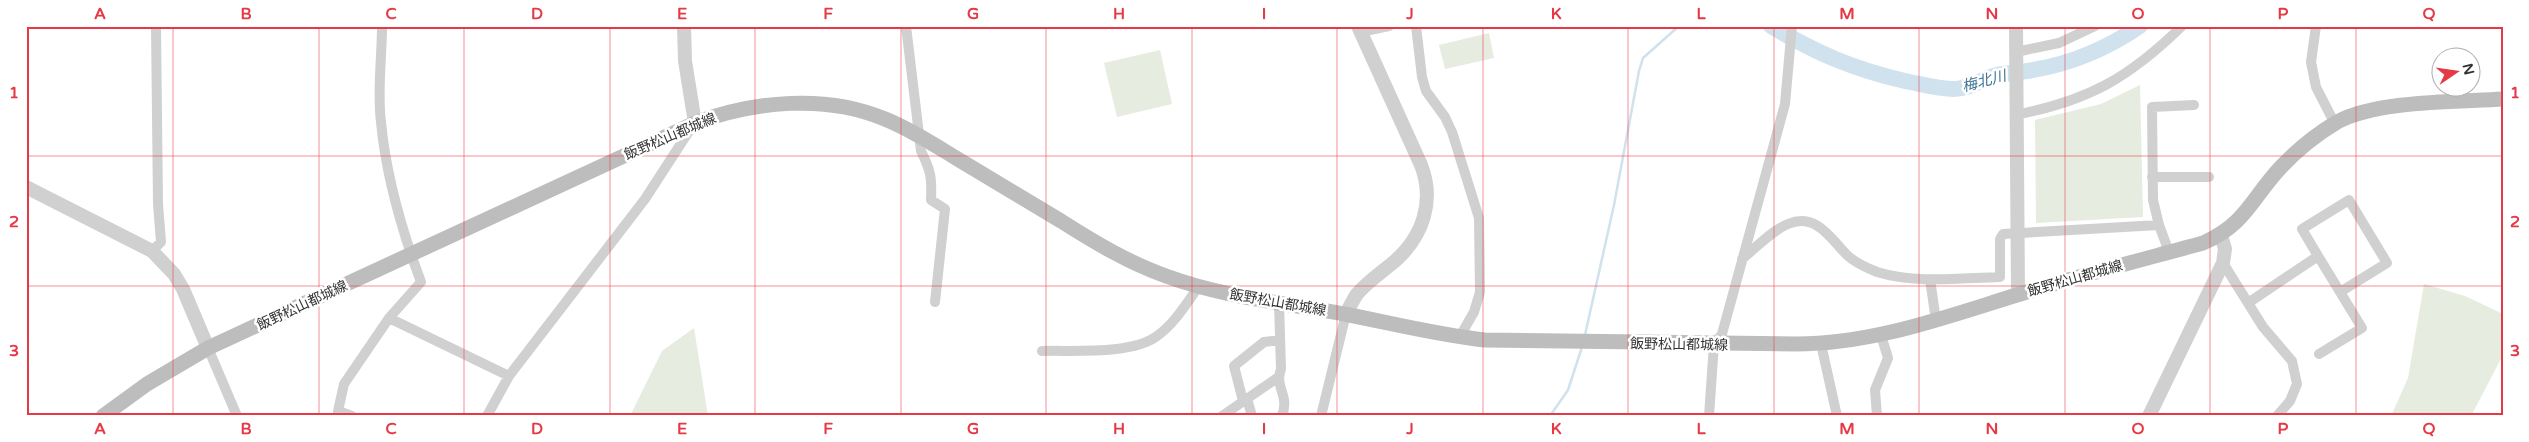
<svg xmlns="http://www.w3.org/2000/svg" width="2529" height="442" font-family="'Varela Round','Noto Sans JP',sans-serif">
<rect width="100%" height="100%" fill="#fff"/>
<path fill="#e6ecdf" d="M1489,33l5,25 -49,11 -6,-24z
M1160,50l12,54 -55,13 -13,-54z
M2140,85l3,132 -107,6 -1,-103 66,-16z
M2424,284l41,12 38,18v41l-32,61h-80l17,-38z
M694,328l14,88h-78l32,-65z"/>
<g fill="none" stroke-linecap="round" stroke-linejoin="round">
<path stroke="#cfe2ee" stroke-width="2.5" d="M1585,335l29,-130 25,-134 4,-13 36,-32
M1550,416l18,-26 14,-43"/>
<path stroke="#cfe2ee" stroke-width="16" d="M1771,26c45,27 82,43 134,55 16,3 32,8 49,8 16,0 28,-11 43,-14 10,-2 20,-2 30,-4 41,-6 78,-21 113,-45"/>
<path stroke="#d0d0d0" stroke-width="10" d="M906,26l15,125c10,20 11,27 10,49l14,9 -10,93
M1416,26l6,51 4,14 19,26 7,15 27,86 1,74 -6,20 -15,26
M2316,26l-5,36 5,25 19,37
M1360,32l29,-6
M2016,52l43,-9 36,-17
M2015,115c73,-14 114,-37 167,-89
M2152,177h57
M2159,225l-6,-25 -1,-93 42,-2
M152,251l9,-9 -3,-38 -2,-178
M1742,259c14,-11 29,-28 46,-35 28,-12 43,15 59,31 8,8 20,13 30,17 39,12 83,6 123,5v-38l3,-5 156,-9 10,27
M2223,263l40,64 29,34 5,23 -7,17 -13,15
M1930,279l6,42
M1279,303l2,66c-7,19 9,25 1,47
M2248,303l70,-47 -16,-27 47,-29 38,63 -47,29 -22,-36
M389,318l120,58
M1821,344l16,72
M208,348l29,68
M1042,351c30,-1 90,4 115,-15 18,-13 29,-32 42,-50
M2319,354l43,-26 -22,-36
M1247,399l5,17
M1243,401l-9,-35 30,-24 16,-2
M352,416l-14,-5 6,-27 45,-66 32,-36c-19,-51 -35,-106 -40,-160 -4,-31 1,-64 1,-96
M487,416l22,-40 136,-177 48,-74
M1222,416l55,-38
M1321,416l25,-102
M1709,416l5,-72 8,-10 63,-230 7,-78
M1877,416l-2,-26 13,-32 -7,-23"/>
<path stroke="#d0d0d0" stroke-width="14" d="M684,26l1,35 10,62
M2016,26l2,268
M26,187l126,64 22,23 9,15 25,59
M1346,314c3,-6 7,-14 11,-20 11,-13 25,-22 38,-33 28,-25 40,-60 26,-96l-63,-139
M2149,416l74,-153 2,-14 -4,-14"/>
<path stroke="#bdbdbd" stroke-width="15" d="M103,416l44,-32 61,-36 487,-225c59,-22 131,-29 190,-4 25,10 48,25 71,39 35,21 70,42 105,63 33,21 68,42 105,55 57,21 118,27 178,38 47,9 93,21 141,26l311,4c77,0 149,-27 221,-49 62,-19 124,-35 186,-52 43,-19 48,-44 78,-76 16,-17 36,-33 56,-45 41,-22 120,-20 166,-23"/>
</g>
<path fill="none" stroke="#e63946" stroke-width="1" stroke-opacity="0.55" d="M173,26v390M319,26v390M464,26v390M610,26v390M755,26v390M901,26v390M1046,26v390M1192,26v390M1337,26v390M1483,26v390M1628,26v390M1774,26v390M1919,26v390M2065,26v390M2210,26v390M2356,26v390M26,156h2477M26,286h2477"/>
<g text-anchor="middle" stroke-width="5" stroke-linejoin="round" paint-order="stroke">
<g font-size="14" fill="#333" stroke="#fff">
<text transform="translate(670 136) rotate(-23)" y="5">飯野松山都城線</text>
<text transform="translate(2075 278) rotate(-16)" y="5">飯野松山都城線</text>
<text transform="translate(1278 302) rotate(10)" y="5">飯野松山都城線</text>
<text transform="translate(302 305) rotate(-25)" y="5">飯野松山都城線</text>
<text transform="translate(1679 344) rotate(1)" y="5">飯野松山都城線</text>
</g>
<g font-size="15" font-style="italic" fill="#3f7597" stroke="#fff">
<text transform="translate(1984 81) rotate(-15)" y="5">梅北川</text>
</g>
</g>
<rect width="2529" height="442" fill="none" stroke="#ffffff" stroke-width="55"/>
<g transform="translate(2456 72) rotate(77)"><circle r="24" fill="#ffffff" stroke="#adadad"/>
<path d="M0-4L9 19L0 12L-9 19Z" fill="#e63946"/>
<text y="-8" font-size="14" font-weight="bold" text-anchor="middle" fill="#333333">N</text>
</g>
<rect x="28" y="28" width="2474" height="386" fill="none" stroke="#e63946" stroke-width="2"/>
<g font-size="16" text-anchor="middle" font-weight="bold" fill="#e63946">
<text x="100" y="19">A</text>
<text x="246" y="19">B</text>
<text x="391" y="19">C</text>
<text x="537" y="19">D</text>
<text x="682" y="19">E</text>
<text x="828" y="19">F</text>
<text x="973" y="19">G</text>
<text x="1119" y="19">H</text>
<text x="1264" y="19">I</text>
<text x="1410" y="19">J</text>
<text x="1556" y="19">K</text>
<text x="1701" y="19">L</text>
<text x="1847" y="19">M</text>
<text x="1992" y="19">N</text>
<text x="2138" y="19">O</text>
<text x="2283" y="19">P</text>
<text x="2429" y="19">Q</text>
<text x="14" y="98">1</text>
<text x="2515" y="98">1</text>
<text x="14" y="227">2</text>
<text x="2515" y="227">2</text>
<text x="14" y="356">3</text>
<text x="2515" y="356">3</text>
<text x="100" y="434">A</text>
<text x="246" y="434">B</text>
<text x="391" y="434">C</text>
<text x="537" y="434">D</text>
<text x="682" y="434">E</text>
<text x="828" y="434">F</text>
<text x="973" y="434">G</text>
<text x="1119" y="434">H</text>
<text x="1264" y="434">I</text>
<text x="1410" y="434">J</text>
<text x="1556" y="434">K</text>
<text x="1701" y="434">L</text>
<text x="1847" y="434">M</text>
<text x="1992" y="434">N</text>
<text x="2138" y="434">O</text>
<text x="2283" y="434">P</text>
<text x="2429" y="434">Q</text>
</g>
</svg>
